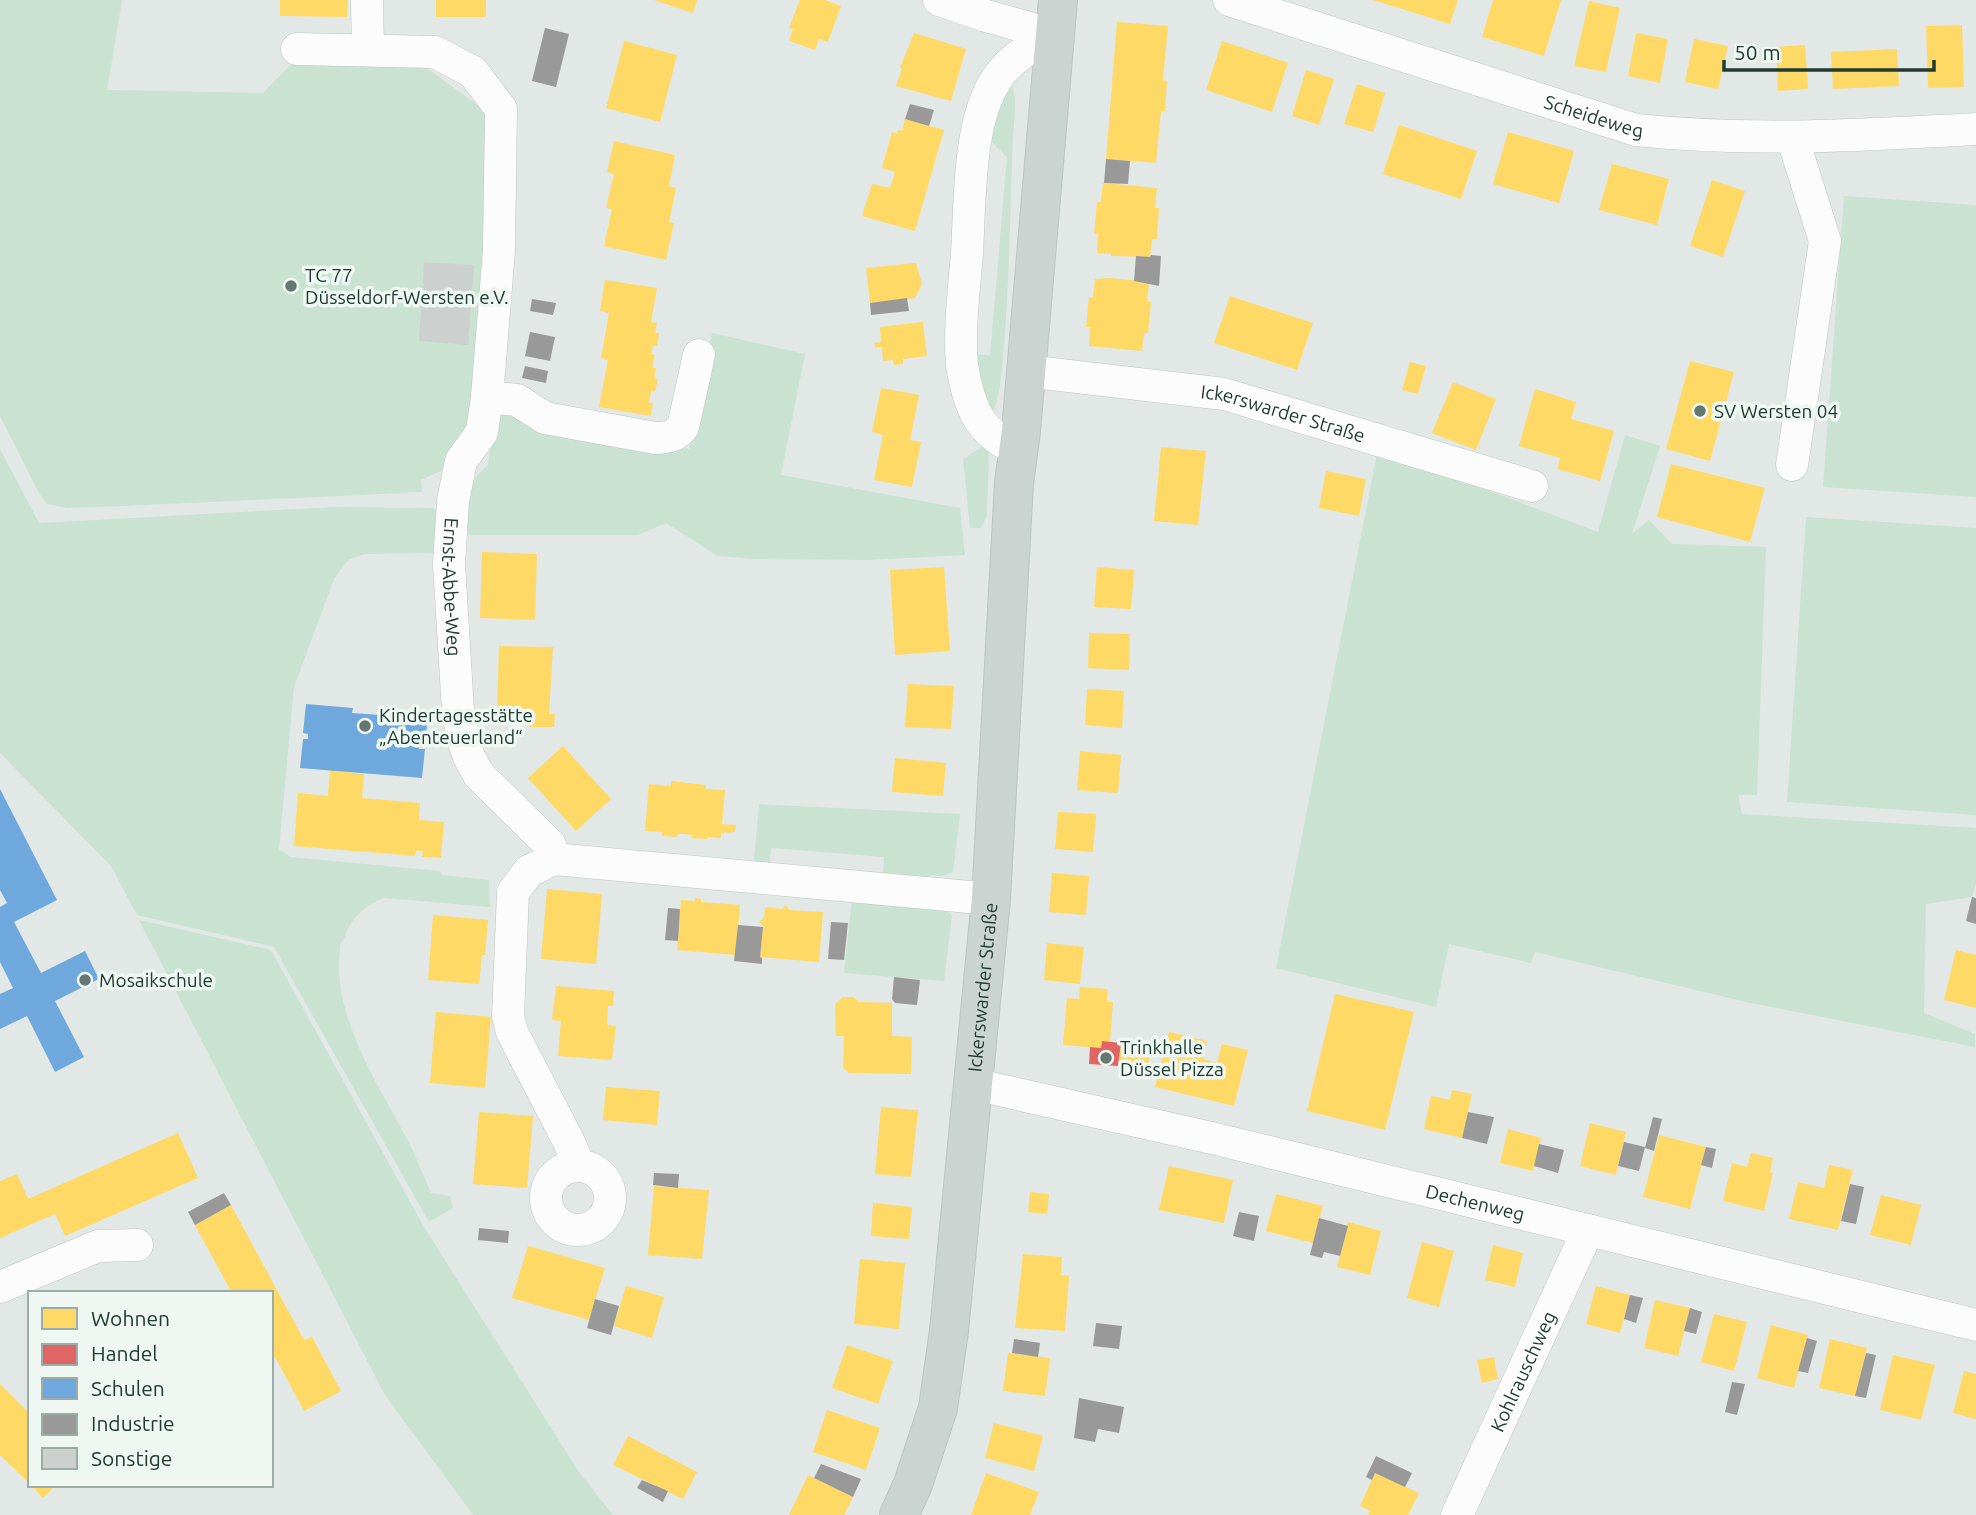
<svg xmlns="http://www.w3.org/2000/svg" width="1976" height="1515" font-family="Ubuntu,sans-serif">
<rect width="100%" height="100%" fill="#e2e8e5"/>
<path fill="#cae2d1" d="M0,0h122l-15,90 156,3 29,-30h128l78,57 -20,311 -22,33 -35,16 1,12 -297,14 -58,2 -20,-4 -8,-11 -39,-77z
M1011,80c1,7 4,14 4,21 0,20 -3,40 -3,60 -1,32 -5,237 -19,250l-5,-1 -11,-21v-35l13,2 17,-199 -19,-19 6,-24z
M1844,196l132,9v292l-153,-10z
M712,333l93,21 -24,121 179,33 5,47 -99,5 -111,-1 -37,-3 -52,-33 -28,12h-170v-50l20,-20 8,-61 56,19 137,26z
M1625,435l35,11 -28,88 17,-14 23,24 94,3 -9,248h-19l4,19 234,14v56l-4,13 -46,7 -2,109 51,21v13l-224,-44 -216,-51 -4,11 -82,-19 -13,63 -160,-39 102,-519 220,83z
M984,446l5,4 -2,65 -6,13h-11l-7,-69z
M0,449l39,74 295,-16 99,1 8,4v41l-76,1 -17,6 -14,19 -40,108 -15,162 11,8 150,14 2,4 47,5 1,27 -106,-9c-17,6 -31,18 -38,35 -1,6 -6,9 -6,15 -8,69 36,132 67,191 9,17 16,36 24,54l19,3 3,12 -24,14 -155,-275 -137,-32 -26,-49 -111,-113z
M1806,517l170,11v287l-189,-13z
M759,804l201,10 -7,58 -11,4 -11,-1 -12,6 -36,-2 1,-22 -113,-9 -2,22 -16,1z
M852,898l94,11 6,7 -8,65 -100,-8z
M139,920l132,30 153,277 155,245 34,43h-140l-88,-120z"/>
<path fill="#ffd966" d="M280,0h68l-1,17 -67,-1z
M436,0h50v17h-50z
M654,0h43l-4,13z
M800,0h25l16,6 -13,36 -9,-3 -4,11 -26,-9 4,-12 -4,-1z
M1373,0h85l-8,24z
M1493,0h68l-17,56 -62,-19z
M1589,1l31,7 -14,64 -32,-6z
M1117,22l51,4 -5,54 4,1 -2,30h-4l-5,52 -50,-4z
M1962,25l2,62 -36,1 -2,-62z
M914,33l52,16 -15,52 -55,-15 6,-17 -2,-1z
M1636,33l32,6 -8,44 -32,-7z
M1694,39l34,7 -10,43 -33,-7z
M624,41l53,14 -17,67 -54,-14z
M1222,41l66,22 -16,49 -66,-22z
M1805,45l3,44 -30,2 -2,-44z
M1897,49l2,37 -66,3 -2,-37z
M1306,70l28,9 -15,46 -27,-9z
M1357,84l28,9 -12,39 -29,-8z
M905,119l39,11 -29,101 -53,-15 10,-32 18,4 5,-16 -13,-4 10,-36 5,2 1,-4 4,1z
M1399,125l78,26 -16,48 -78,-25z
M1508,132l66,19 -15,52 -66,-19z
M614,141l61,14 -6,31 7,2 -7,34 5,1 -8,37 -62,-14 8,-37 -6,-1 8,-34 -7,-2z
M1612,164l57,15 -12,46 -58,-15z
M1712,180l33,11 -22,66 -33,-11z
M1103,183l54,5 -2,20h4l-2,31h-5l-2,18 -39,-1v-2l-14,-1 1,-19h-4l3,-32h4z
M916,263l6,21 -7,14 -45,5 -4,-35z
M1110,278l39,4 -2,20h4l-3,32 -4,-1 -2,18 -53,-5 1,-19h-4l3,-30 4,1 2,-19z
M605,280l52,8 -6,34 6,1 -2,10h4l-2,13h-4l-2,8 4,1 -3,13h4l-2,10 4,1 -3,12h-4l-2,12h4l-2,13 -52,-9 9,-47 -7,-2 8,-45 -9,-2z
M1230,296l83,27 -16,47 -83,-27z
M923,322l4,34 -24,3v5l-9,1 -1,-5 -10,1 -1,-14h-7l-1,-4 7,-1 -1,-15z
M1690,361l44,11 -24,89 -44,-12z
M1410,362l16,4 -8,28 -16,-4z
M1453,382l43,17 -20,51 -44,-17z
M881,388l38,7 -9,45 11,2 -9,45 -38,-7 9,-45 -11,-3z
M1535,389l41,13 -5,17 43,12 -14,50 -43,-12 3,-11 -41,-12z
M1161,447l45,4 -8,74 -44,-4z
M1671,464l94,24 -15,54 -93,-25z
M1326,471l40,8 -7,37 -40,-8z
M482,552l55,2 -2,66 -55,-2z
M944,567l6,84 -55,4 -5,-85z
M1097,567l37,3 -3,39 -37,-2z
M1089,633l41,1 -1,36 -41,-2z
M499,646l54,1 -4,67h6l-1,13h-25v-13l-32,-1z
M908,684l46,2 -3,43 -46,-2z
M1087,689l37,2 -2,37 -37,-3z
M563,746l48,53 -35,32 -48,-53z
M1080,751l41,4 -3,38 -41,-3z
M895,758l51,5 -3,33 -51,-4z
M330,770l34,4 -2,24 58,5 -1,17 25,2 -3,36 -19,-1 1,-6h-7l-1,5 -121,-10 4,-53 30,3z
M671,781l35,4v4l19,1 -3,34 14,1 -1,7 -14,1v5l-13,-1 -1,2 -15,-1v-3l-8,-1h-6l-1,3 -15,-1v-4l-17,-1 4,-47 22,2z
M1058,812l38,2 -3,38 -38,-3z
M1052,873l37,3 -3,39 -37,-3z
M547,889l55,5 -6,70 -55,-5z
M695,898l6,1v3l39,3 -4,50 -59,-5 4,-50 14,1z
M786,905l3,5 34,2 -4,50 -59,-5 3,-31 -4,-4 5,-4 1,-11 17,2z
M433,915l55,5 -3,35h-3l-3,29 -51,-4z
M1047,943l37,4 -4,37 -36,-4z
M1956,950l20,5v53l-32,-8z
M556,986l58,5 -1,15h-5l-1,19 9,1 -4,34 -54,-4 3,-35 -9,-1z
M1080,987l28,2 -1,13h6l-3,40 -8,-1 -1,7 -38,-3 4,-47 12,1z
M1335,994l79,18 -29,118 -78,-19z
M843,997h11l5,5 33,1v33l20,1 -1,37 -62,-1 -6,-5 1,-32h-8l-1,-32z
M436,1012l55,5 -6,71 -55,-5z
M1169,1032l38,9 -4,18 14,4 5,-19 26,6 -14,56 -79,-19z
M1121,1043l30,2 -3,24 -30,-3z
M606,1087l54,4 -3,34 -54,-5z
M1452,1090l20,4 -10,44 -38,-9 7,-33 19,4z
M881,1107l37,3 -7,67 -36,-3z
M479,1112l54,4 -6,72 -54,-4z
M1590,1123l36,9 -10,43 -36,-9z
M1508,1129l33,9 -8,33 -33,-8z
M178,1133l20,45 -133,58 -10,-22 -55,24v-57l17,-7 11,25z
M1659,1135l47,12 -16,62 -47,-12z
M1751,1153l22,5 -3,14 3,1 -9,38 -41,-10 9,-38 15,4z
M1829,1165l24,5 -15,60 -49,-11 9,-37 26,6z
M1169,1166l64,14 -9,43 -65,-13z
M654,1186l55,4 -7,69 -54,-4z
M1030,1192l19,2 -2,20 -19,-2z
M1276,1194l47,12 -10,37 -47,-12z
M1881,1195l40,10 -10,40 -41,-10z
M873,1203l39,4 -3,32 -38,-3z
M231,1205l73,135 8,-3 29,54 -37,20 -29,-54 -4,2v-66h-39l-37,-68z
M1348,1222l33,9 -11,44 -33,-8z
M1422,1242l32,9 -15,56 -32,-9z
M1493,1245l30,8 -8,34 -30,-7z
M528,1246l77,22 -16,52 -77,-22z
M1023,1254l39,3 -1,18 8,1 -4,55 -50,-3z
M860,1259l45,4 -6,66 -45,-5z
M626,1286l38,11 -12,41 -38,-12z
M1596,1286l34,9 -10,38 -34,-9z
M1655,1300l35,8 -12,48 -34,-8z
M1714,1314l33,8 -13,49 -33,-9z
M1771,1325l37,10 -14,53 -37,-10z
M1830,1339l37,9 -12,48 -36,-8z
M847,1345l46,16 -15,43 -46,-16z
M1008,1353l42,5 -5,38 -42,-5z
M1893,1355l42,10 -14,55 -41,-10z
M1494,1357l4,22 -16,4 -5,-23z
M1964,1371l12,3v45l-23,-6z
M0,1384l30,30v70l-30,-29z
M827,1410l53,18 -14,42 -53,-18z
M994,1423l49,13 -9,35 -49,-13z
M628,1436l69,36 -14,27 -70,-34z
M986,1473l53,19 -9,23h-59z
M1375,1473l44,20 -11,22h-40l3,-4 -11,-5z
M808,1475l45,22 -9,18h-55z
M31,1485h25l-13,13z"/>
<path fill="#e06666" d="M1102,1041l19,2 -3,23 -29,-2 1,-17 11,1z"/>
<path fill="#6fa8dc" d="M306,704l47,4 -1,5 28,2v-5l48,5 -3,29 -5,-1 -1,6h6l-3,29 -122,-10 3,-29h5v-5l-5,-1z
M0,789l57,111 -43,22 27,51 44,-22 14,28 -44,22 29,56 -29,15 -28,-56 -27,13v-35l13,-6 -13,-26v-55l7,-4 -7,-13z"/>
<path fill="#999" d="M545,28l24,6 -13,53 -24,-6z
M910,104l24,6 -5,16 -24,-7z
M1106,159l24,2 -2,23 -24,-1z
M1151,255l10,1 -2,30 -25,-5 2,-25 14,1z
M907,298l2,13 -38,4 -1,-12z
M532,299l24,4 -3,12 -23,-4z
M530,332l25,5 -5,24 -25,-5z
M525,366l23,5 -2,12 -24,-5z
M1972,897l4,1v26l-10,-3z
M668,908l12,1 -2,32 -13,-1z
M831,922l17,1 -4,37 -16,-1z
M738,925l25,2 -3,30 2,1v6l-28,-3z
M894,977l26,3 -3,25 -22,-2 -3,-4z
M1468,1112l26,5 -7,27 -25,-6z
M1653,1117l9,2 -8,32 -9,-3z
M1624,1142l21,5 -6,24 -21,-5z
M1539,1144l25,6 -6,23 -24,-7z
M1706,1147l10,2 -4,19 -11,-3z
M654,1173l25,1 -1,14 -25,-3z
M1850,1184l14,3 -8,37 -15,-3z
M224,1193l7,12 -36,20 -7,-13z
M1239,1212l20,4 -5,25 -21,-5z
M1319,1218l29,8 -8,30 -16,-4 -2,6 -12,-3z
M479,1228l30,3 -1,12 -30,-3z
M1630,1295l13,3 -7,25 -12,-4z
M595,1299l24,7 -8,29 -24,-7z
M1690,1308l12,4 -6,22 -12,-3z
M1096,1323l26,3 -3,23 -26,-3z
M1807,1338l10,3 -9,32 -10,-2z
M1014,1339l26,4 -2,14 -26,-4z
M1866,1353l10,2 -10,43 -11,-2z
M1732,1382l13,2 -8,31 -12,-3z
M1079,1398l45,9 -5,26 -21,-4 -3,13 -21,-4z
M1376,1456l36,17 -7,14 -30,-14 -3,7 -6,-3z
M821,1464l40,15 -8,18 -39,-19z
M642,1480l26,11 -5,11 -26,-14z"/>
<path fill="#ccd1cf" d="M424,262l50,3 -6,80 -49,-4z"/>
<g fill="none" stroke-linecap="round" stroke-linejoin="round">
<defs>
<g id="minor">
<path d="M367,0l1,50"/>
<path d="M939,0l44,15 71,20"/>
<path id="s1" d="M1229,0l407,130c116,12 225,5 340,-1"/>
<path id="s2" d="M297,49l138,3 38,20 28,37 -2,141 -12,147 -5,35 -21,29 -8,40 -4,63 9,147 5,29 6,17 10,18 71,70 4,14 -25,12 -16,21 -5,124 4,16 56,108 6,14 2,11"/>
<path id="s3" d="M1026,371l198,23 308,92"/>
<path d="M487,397l30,3 28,18 110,20c13,0 20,-2 28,-11l16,-72"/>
<path d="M1018,450c-20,-9 -37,-22 -45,-43 -5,-12 -9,-29 -11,-42 -3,-37 2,-75 5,-112 3,-49 1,-131 29,-173 14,-22 35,-33 58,-45"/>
<path d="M1792,465l33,-224 -29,-92v-11"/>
<path d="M554,859l437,40"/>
<path id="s4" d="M973,1084l243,55 760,186"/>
<circle cx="578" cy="1198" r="32"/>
<path d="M0,1287l98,-41 39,-1"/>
<path id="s5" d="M1457,1515l131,-285"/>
</g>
<g id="major">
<path id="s6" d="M899,1515l14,-31 25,-76 11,-77 42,-432 23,-416 7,-52 37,-431"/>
</g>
</defs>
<use href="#minor" stroke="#bfc5c2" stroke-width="33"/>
<use href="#major" stroke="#bbc5c1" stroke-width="40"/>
<use href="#minor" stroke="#fbfcfb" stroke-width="32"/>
<use href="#major" stroke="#ccd4d2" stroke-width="38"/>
</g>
<g fill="#647871" stroke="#eff7f3" stroke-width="2.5">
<circle cx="291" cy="286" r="7"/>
<circle cx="1700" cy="411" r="7"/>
<circle cx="365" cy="726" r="7"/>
<circle cx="85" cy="980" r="7"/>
<circle cx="1106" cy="1058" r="7"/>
</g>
<g text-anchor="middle" stroke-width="7" stroke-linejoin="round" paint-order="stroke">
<g font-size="19" fill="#203b33" stroke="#eff7f3">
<text dy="7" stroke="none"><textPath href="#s1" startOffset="383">Scheideweg</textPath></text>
<text dy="7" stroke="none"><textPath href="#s3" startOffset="261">Ickerswarder Straße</textPath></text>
<text dy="7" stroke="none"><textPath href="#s2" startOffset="714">Ernst-Abbe-Weg</textPath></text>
<text dy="7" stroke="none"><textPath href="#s6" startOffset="537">Ickerswarder Straße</textPath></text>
<text dy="7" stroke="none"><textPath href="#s4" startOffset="516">Dechenweg</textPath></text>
<text dy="7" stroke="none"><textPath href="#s5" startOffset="158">Kohlrauschweg</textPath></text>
</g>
<g font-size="19" fill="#203b33" stroke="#eff7f3" text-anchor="start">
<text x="305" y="282">TC 77<tspan x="305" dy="22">Düsseldorf-Wersten e.V.</tspan></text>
<text x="1714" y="418">SV Wersten 04</text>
<text x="379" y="722">Kindertagesstätte<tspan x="379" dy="22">„Abenteuerland“</tspan></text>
<text x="99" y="987">Mosaikschule</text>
<text x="1120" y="1054">Trinkhalle<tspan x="1120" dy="22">Düssel Pizza</tspan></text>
</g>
</g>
<rect x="28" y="1291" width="245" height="196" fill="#eff7f3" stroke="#9caca6" stroke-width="2"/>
<rect x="42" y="1308" width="35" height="21" fill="#ffd966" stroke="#9caca6" stroke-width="2"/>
<text x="91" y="1326" font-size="21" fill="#203b33">Wohnen</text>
<rect x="42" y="1344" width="35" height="21" fill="#e06666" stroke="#9caca6" stroke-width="2"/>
<text x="91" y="1361" font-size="21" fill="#203b33">Handel</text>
<rect x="42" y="1378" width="35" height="21" fill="#6fa8dc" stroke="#9caca6" stroke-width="2"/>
<text x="91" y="1396" font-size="21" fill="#203b33">Schulen</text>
<rect x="42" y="1414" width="35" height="21" fill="#999999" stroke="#9caca6" stroke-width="2"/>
<text x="91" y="1431" font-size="21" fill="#203b33">Industrie</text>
<rect x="42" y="1448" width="35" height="21" fill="#ccd1cf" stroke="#9caca6" stroke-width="2"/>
<text x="91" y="1466" font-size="21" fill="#203b33">Sonstige</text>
<path d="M1724 60v10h210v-10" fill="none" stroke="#203b33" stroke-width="3.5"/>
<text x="1734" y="60" font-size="21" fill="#203b33" stroke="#eff7f3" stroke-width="5" paint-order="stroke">50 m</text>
</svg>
